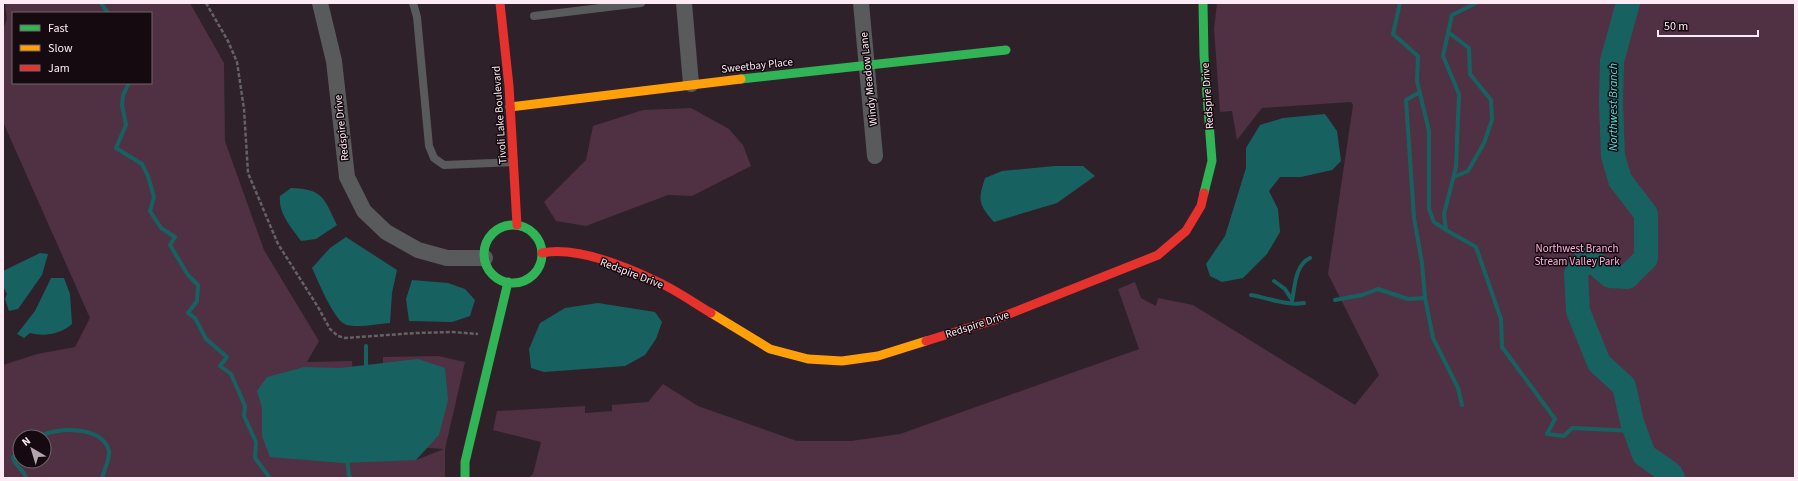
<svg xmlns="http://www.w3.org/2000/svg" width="1798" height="481" font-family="'Source Sans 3',sans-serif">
<rect width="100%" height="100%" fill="#2e2129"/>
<path fill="#503043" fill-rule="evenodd" d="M5,3h185l34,60 1,78 39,109 55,91 -12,21 45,-1 1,24h30v-28l55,-1 27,6 -20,87v29h-442v-113l34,-11 38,-7 15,-29 -87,-196v-93l4,-10zM13,13h138v70h-138zM20,437h24v24h-24zM403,446l40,3h1l-28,11h-14z
M1217,3h578v475h-1266l4,-4 8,-32 -48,-12 4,-19 88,-5v7l27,-2v-6l36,-3 15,-18 35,22 99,35h54l49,-7 239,-85 -21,-60 17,-7 6,16 15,8 2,-8 35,7 162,100 24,-30 -51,-101 25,-169 -2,-3 -89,6 -25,32 -5,-29 -12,1 -6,-83z
M691,108l38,21 14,16 8,21 -59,30 -24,-1 -82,31 -30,-5 -12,-19 42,-42 7,-34 50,-16z"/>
<path fill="#176261" d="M1325,114l12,17 4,30 -9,9 -31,7h-21l-11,14 9,18 2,23 -13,22 -24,24 -21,4 -12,-6 -4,-12 19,-28 21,-68v-20l14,-23 23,-7z
M1055,166h28l12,10 -38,27 -63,19c-16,-18 -16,-22 -9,-44l17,-7z
M291,188c32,1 33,10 46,37l-21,14 -15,2c-10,-14 -23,-28 -21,-45z
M346,237l51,33 -5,23 -2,30c-14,1 -30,5 -43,2 -13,-3 -29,-45 -35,-57l18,-20z
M40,253l8,1 -6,21 -24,34 -9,2 -4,-12 2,-5 -4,-8v-15z
M51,278h13l6,16 2,30c-11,10 -28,13 -42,9l-6,5 -7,-4 18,-23z
M412,280l36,3 17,6 10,11 -5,16 -18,6 -43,-1 -3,-22z
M598,303l57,9 7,10 -6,17 -11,16 -20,11 -81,6 -13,-4 -2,-19 11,-26 25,-15z
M418,359l27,9 3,32 -9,35 -23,25 -73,3 -73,-6 -8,-21v-28l-5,-17 10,-14 37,-10 36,1z"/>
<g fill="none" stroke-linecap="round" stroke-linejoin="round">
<path stroke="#176261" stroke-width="4" d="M101,3l7,10
M1400,3l-7,31 25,22 -1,25 12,50v78l5,13 12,8
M1476,3l-24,12 -9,41 16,38 -3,73 -12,47 2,16 30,17 25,72 1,28 53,72 -8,15 17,2 8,-8 63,3
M1448,32l21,16 1,26 21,26 1,20 -8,23 -16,28 -14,6
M129,83l-6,12 -1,10 4,20 -10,23 26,16 6,12 6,21 -4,14 11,17 14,9 -5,8 18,30 10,10 -1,16 -9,12 7,5 11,21 21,18 -7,9 11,8 14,32 -1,10 12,26 -1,16 15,20
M1420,92l-14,8 8,118 8,45 3,35 8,40 25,50 4,17
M1274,281l11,8 7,11
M1251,295c17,3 37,11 53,8
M1335,300l27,-5 16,-6 30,10 17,-1
M1292,301c3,-15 3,-36 18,-43
M366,346v23
M38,437c19,-10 64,-12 71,14 1,8 -5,19 -7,27
M20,449l-7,8c1,9 11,12 13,21
M347,458l2,18 2,2"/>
<path stroke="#176261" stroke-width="24" d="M1628,3l-16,58 -1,42 2,53 7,24 26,34v44l-19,19 -17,-1 -15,-13 -10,-3 -9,13 2,38 21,52 25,23 8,36 12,33 26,18 3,5"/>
<path stroke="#646264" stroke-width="2.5" stroke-dasharray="4 2" stroke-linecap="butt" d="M206,3l22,38 9,21 7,47 4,64 30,71 40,63 12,22 8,7 7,2 71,-5 37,-1 25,2"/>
<path stroke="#585a5b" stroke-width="8" d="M413,3l4,14 12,129 5,12 10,7 70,-3
M534,16l107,-13"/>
<path stroke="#585a5b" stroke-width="16" d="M320,3l14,58 13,116 17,34 22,21 32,18 29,8h38
M684,3l7,81
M861,3l14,153"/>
<path stroke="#30b455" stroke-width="9" d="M1203,3l1,53 8,105 -8,32
M741,79l265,-29
M484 254a29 29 0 1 1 58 0a29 29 0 1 1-58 0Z
M465,478v-16l43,-180"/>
<path stroke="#ff9f0a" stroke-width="9" d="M510,107l231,-28
M711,313l59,36 38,10 34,2 36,-5 48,-15"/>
<path stroke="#e5322d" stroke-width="9" d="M500,3l9,83 8,139
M542,253c34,-7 85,14 116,29 18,8 36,21 53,31
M926,341l68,-21 164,-65 28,-24 15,-25 3,-13"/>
</g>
<g text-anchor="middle" stroke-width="3" stroke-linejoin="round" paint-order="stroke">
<g font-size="11" fill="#fcebf4" stroke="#150a10">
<text transform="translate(757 65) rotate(-6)" y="4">Sweetbay Place</text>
<text transform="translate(868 79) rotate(-96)" y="4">Windy Meadow Lane</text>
<text transform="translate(1207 96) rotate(-94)" y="4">Redspire Drive</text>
<text transform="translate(499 115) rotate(-94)" y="4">Tivoli Lake Boulevard</text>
<text transform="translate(341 128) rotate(-96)" y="4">Redspire Drive</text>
<text transform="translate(632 273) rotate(21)" y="4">Redspire Drive</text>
<text transform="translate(977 324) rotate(-18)" y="4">Redspire Drive</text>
</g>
<g font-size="11" fill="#fbb3dc" stroke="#150a10">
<text x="1577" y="252">Northwest Branch<tspan x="1577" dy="13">Stream Valley Park</tspan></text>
</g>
<g font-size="12" font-style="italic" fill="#4ce0dc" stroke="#150a10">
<text transform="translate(1613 107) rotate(-90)" y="4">Northwest Branch</text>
</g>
</g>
<rect width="1798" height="481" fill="none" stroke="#fcebf4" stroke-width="8"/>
<rect x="12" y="12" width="140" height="72" fill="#150a10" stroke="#71646b"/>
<rect x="20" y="25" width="20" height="6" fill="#30b455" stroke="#71646b"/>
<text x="48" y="32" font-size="12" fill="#fcebf4">Fast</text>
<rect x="20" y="45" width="20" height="6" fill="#ff9f0a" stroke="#71646b"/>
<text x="48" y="52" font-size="12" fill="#fcebf4">Slow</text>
<rect x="20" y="65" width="20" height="6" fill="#e5322d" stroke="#71646b"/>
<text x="48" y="72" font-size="12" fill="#fcebf4">Jam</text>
<g transform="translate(32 449) rotate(322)"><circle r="19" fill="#150a10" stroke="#71646b"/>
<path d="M0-3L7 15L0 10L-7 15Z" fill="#b4a4ad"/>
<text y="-6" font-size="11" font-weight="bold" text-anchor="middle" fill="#fcebf4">N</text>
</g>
<path d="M1658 30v6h100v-6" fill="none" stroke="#fcebf4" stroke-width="2"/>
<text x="1664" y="30" font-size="12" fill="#fcebf4" stroke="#150a10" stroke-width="3" paint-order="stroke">50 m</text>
</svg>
